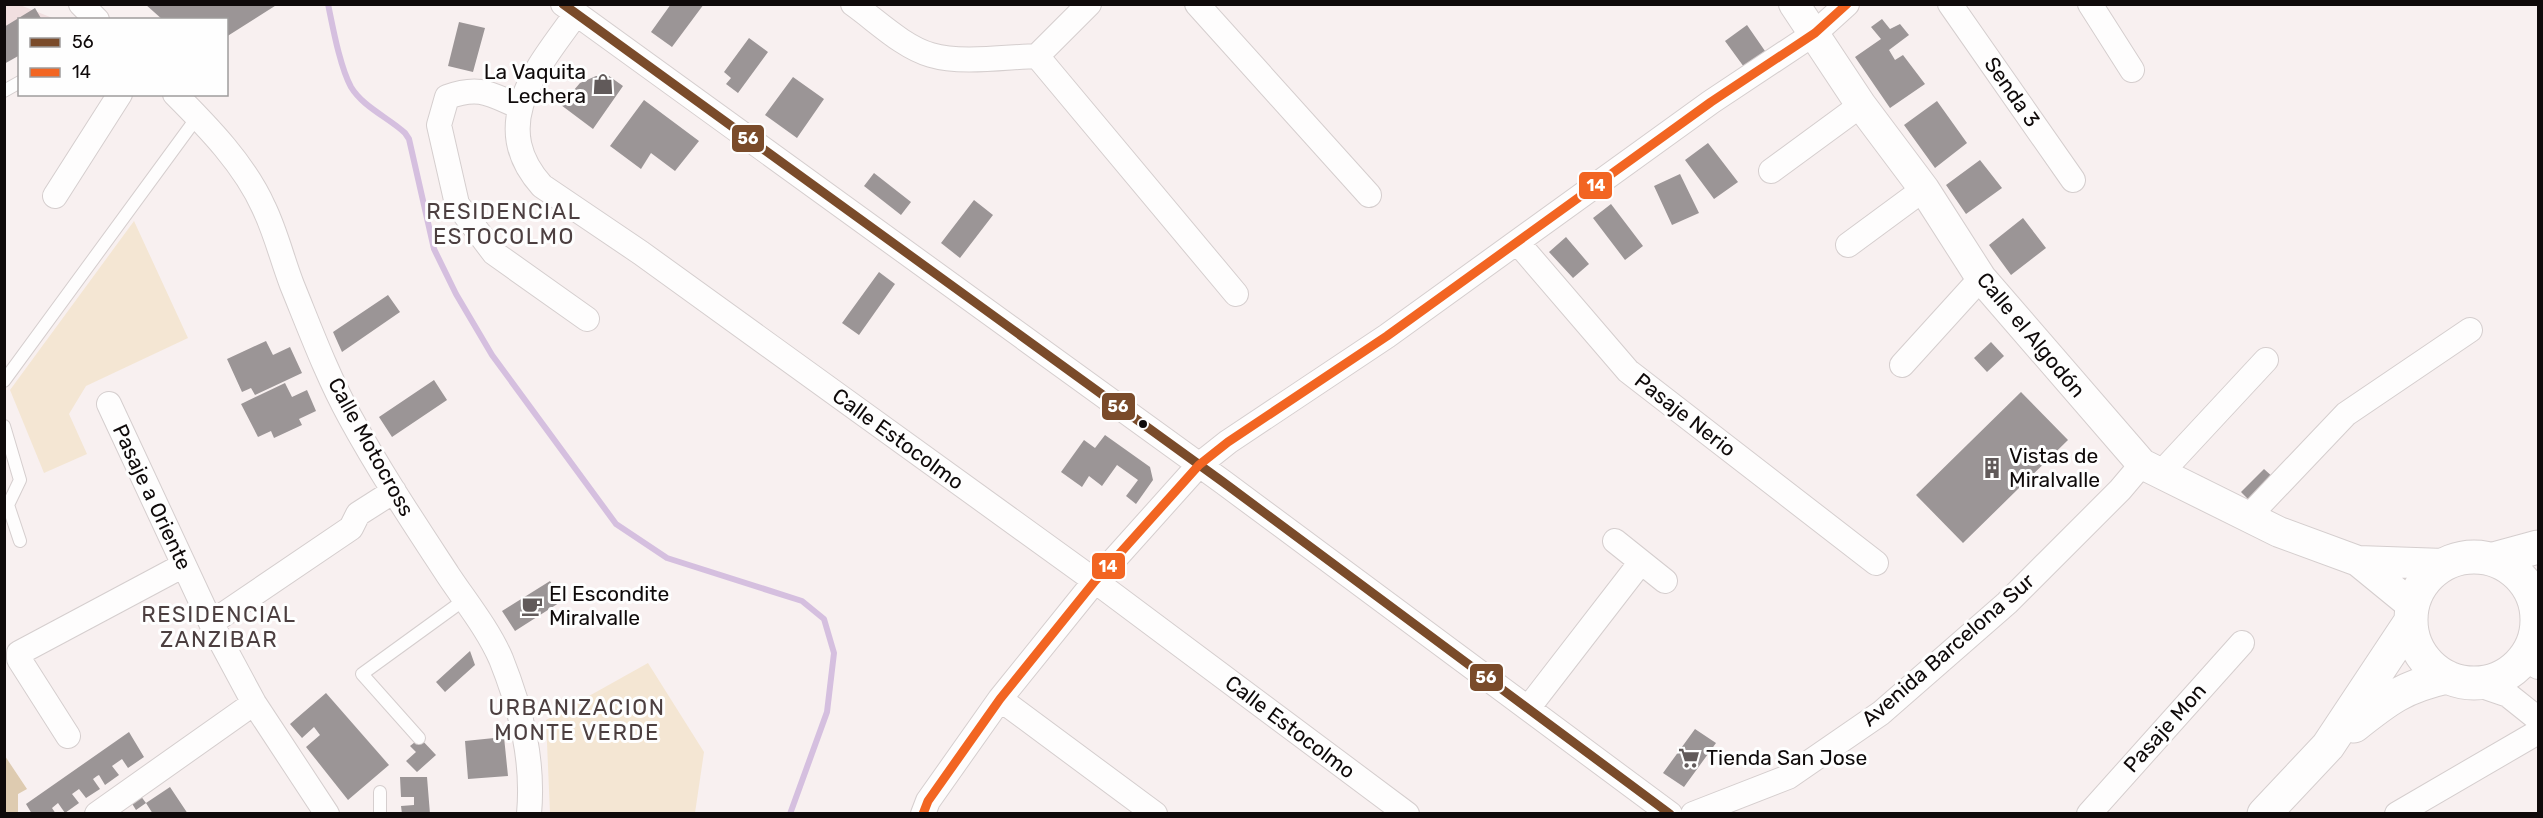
<svg xmlns="http://www.w3.org/2000/svg" width="2543" height="818" font-family="Rubik,sans-serif">
<rect width="100%" height="100%" fill="#f8f0f0"/>
<path fill="#f1dfe0" d="M4,5h16l35,14 -35,1 -16,41z"/>
<path fill="#f4e6d3" d="M134,221l54,117 -102,48 -17,28 18,40 -43,19 -34,-83z
M648,663l56,89 -9,61h-145l-4,-93z"/>
<path fill="#decbb0" d="M5,756l22,33 -9,5v19h-13z"/>
<g fill="none" stroke-linecap="round" stroke-linejoin="round">
<path stroke="#d5bfdf" stroke-width="6" d="M328,4c5,24 12,63 23,83 12,20 38,31 54,46l4,6 25,110 22,45 36,61 124,169 51,34 135,43 22,18 10,34 -7,59 -37,102"/>
</g>
<path fill="#9b9596" d="M145,4h133l-52,33v-17h-63z
M671,4h33l-32,43 -21,-15z
M35,8l7,12h-22v35l-16,9v-37z
M1882,19l8,10 10,-5 9,11 -20,15 6,10 8,-5 22,29 -35,24 -35,-51 26,-18 -10,-12z
M459,22l26,6 -12,44 -25,-6z
M1747,25l18,26 -21,16 -19,-26z
M749,38l19,14 -30,41 -12,-9 5,-6 -7,-6z
M596,76h13l14,10 -30,43 -32,-24 19,-22z
M793,77l31,22 -27,39 -32,-23z
M644,100l55,41 -24,30 -24,-18 -10,16 -31,-23z
M1937,101l30,42 -32,25 -31,-43z
M1708,143l30,39 -24,17 -29,-39z
M1980,160l22,28 -36,26 -20,-29z
M874,173l37,29 -10,13 -37,-29z
M1680,174l19,39 -27,12 -18,-39z
M974,200l19,15 -33,43 -19,-15z
M1611,204l32,42 -18,14 -32,-42z
M2023,218l23,30 -35,27 -22,-30z
M1566,237l23,27 -16,14 -24,-26z
M879,272l16,12 -36,51 -17,-12z
M388,295l12,17 -58,40 -9,-20z
M266,341l7,14 17,-8 12,26 -47,22 -4,-7 -9,4 -15,-33z
M1991,342l13,14 -17,16 -13,-14z
M434,380l13,20 -55,37 -13,-20z
M285,383l7,14 15,-7 9,21 -17,8 3,6 -28,13 -3,-7 -13,6 -17,-33z
M2021,392l47,48 -105,103 -47,-48z
M1105,435l45,32 3,13 -17,24 -10,-8 12,-16 -21,-15 -15,21 -13,-10 -7,11 -21,-15 23,-32 11,8z
M2264,469l11,10 -24,23 -10,-10z
M550,581l12,20 -47,30 -13,-20z
M470,651l5,14 -30,27 -9,-10z
M326,693l63,72 -41,35 -42,-53 14,-12 -6,-8 -12,11 -12,-14z
M1695,729l21,14 -32,44 -21,-14z
M129,732l15,25 -16,11 -6,-9 -10,7 7,9 -14,10 -6,-10 -2,1 -4,3 7,10 -14,9 -7,-9 -7,5 7,9 -14,10 -7,-10 -6,5 4,6h-24l-6,-10z
M504,737l4,39 -40,3 -3,-38z
M420,738l16,17 -19,17 -11,-11 10,-9 -6,-6z
M400,777h27l3,37h-28l-1,-8 13,-1v-8h-13z
M170,787l18,27h-35l-7,-11z
M140,795l6,8 -10,7 -5,-8z"/>
<g fill="none" stroke-linecap="round" stroke-linejoin="round">
<defs>
<path id="service" d="M4,91l16,-9
M4,381l194,-265
M4,426l16,54 -12,25 12,36
M419,738l-57,-64 102,-74
M380,792v22"/>
<path id="minor" d="M81,4l16,16
M563,4l660,478 447,332
M853,4c24,17 50,43 78,51 30,9 74,2 106,1l52,-52
M1197,4l172,191
M1950,4l123,176
M2090,4l42,66
M576,14c-37,52 -90,110 -34,172l99,67 454,328 312,233
M1037,56l199,238
M175,94c33,33 70,71 89,114 12,25 18,51 28,77 18,44 35,90 58,132 30,55 64,106 98,158 18,27 40,54 53,84 20,50 33,101 28,155
M520,107c-30,-13 -40,-22 -73,-10l-8,28 18,79 37,49 93,66
M1771,171l90,-66
M55,196l65,-102
M1518,243l110,128 248,192
M1848,245l76,-56
M1902,365l79,-87
M109,404l102,219 43,80 73,111
M2160,474l106,-114
M2247,518l99,-104 124,-84
M1615,541l50,40
M211,623l140,-95 7,-14 36,-23
M2534,642l4,25
M2473,683l35,12 30,24
M1000,699l155,115
M1529,707l112,-145
M68,736l-49,-77v-6l165,-88
M97,814l157,-111
M923,814l5,-13 72,-102 95,-118 104,-116 29,-23 159,-106 324,-234 104,-69 32,-29
M1693,814l95,-37 93,-64 126,-110 113,-113 22,-26
M2089,814l153,-171
M2397,814l141,-82"/>
<path id="tertiary" d="M1794,4l67,101 63,84 57,89 161,186 137,68 79,29 86,3
M2358,561l55,45"/>
<path id="secondary" d="M2411 620a63 63 0 1 1 126 0a63 63 0 1 1-126 0Z
M2494,559l44,-12
M2354,726c34,-27 49,-39 93,-49
M2264,814l64,-68 83,-125"/>
</defs>
<use href="#service" stroke="#d5cece" stroke-width="14"/>
<use href="#minor" stroke="#d5cece" stroke-width="26"/>
<use href="#tertiary" stroke="#d5cece" stroke-width="32"/>
<use href="#secondary" stroke="#d5cece" stroke-width="35"/>
<use href="#service" stroke="#fefdfd" stroke-width="12"/>
<use href="#minor" stroke="#fefdfd" stroke-width="24"/>
<use href="#tertiary" stroke="#fefdfd" stroke-width="30"/>
<use href="#secondary" stroke="#fefdfd" stroke-width="33"/>
<defs>
<path id="bus-1" d="M563,4l660,478 447,332"/>
<path id="bus-2" d="M923,814l5,-13 72,-102 95,-118 104,-116 29,-23 159,-106 324,-234 104,-69 32,-29"/>
</defs>
<use href="#bus-1" stroke="#fefefe" stroke-width="14"/>
<use href="#bus-2" stroke="#fefefe" stroke-width="14"/>
<use href="#bus-1" stroke="#7a4b2a" stroke-width="9"/>
<use href="#bus-2" stroke="#f26522" stroke-width="9"/>
</g>
<defs>
<symbol id="shop-bare" viewBox="-9 -9 18 18"><path d="M-5-2.5h2.3a2.7 3.5 0 0 1 5.4 0H5L5.5 6h-11ZM-1.5-2.5h3a1.5 2.3 0 0 0-3 0Z" fill="#615a5a" stroke="#fefefe" stroke-width="2.5" paint-order="stroke"/></symbol>
<symbol id="building-bare" viewBox="-9 -9 18 18"><path d="M-4-6H4V6H1V3H-1V6H-4ZM-2.5-4.3h1.7v1.8h-1.7ZM.8-4.3h1.7v1.8H.8ZM-2.5-1h1.7V.8h-1.7ZM.8-1h1.7V.8H.8Z" fill="#615a5a" stroke="#fefefe" stroke-width="2.5" paint-order="stroke"/></symbol>
<symbol id="cafe-bare" viewBox="-9 -9 18 18"><path d="M-5.5-4.5H6V0H3Q3 3.5 0 3.5H-2.5Q-5.5 3.5-5.5 0ZM3-3.2v2h1.7v-2ZM-6 4.5H4V6H-6Z" fill="#615a5a" stroke="#fefefe" stroke-width="2.5" paint-order="stroke"/></symbol>
<symbol id="supermarket-bare" viewBox="-9 -9 18 18"><path d="M-6-5.5h2.5l.6 2H6L4.5 2H-2.5L-4.4-4H-6ZM-1.5 3.2a1.3 1.3 0 1 0 .1 0ZM3 3.2a1.3 1.3 0 1 0 .1 0Z" fill="#615a5a" stroke="#fefefe" stroke-width="2.5" paint-order="stroke"/></symbol>
</defs>
<g fill-rule="evenodd">
<use href="#shop-bare" x="588" y="69" width="30" height="30"/>
<use href="#building-bare" x="1977" y="453" width="30" height="30"/>
<use href="#cafe-bare" x="517" y="591" width="30" height="30"/>
<use href="#supermarket-bare" x="1674" y="743" width="30" height="30"/>
</g>
<circle fill="#0f0a0a" stroke="#fefefe" stroke-width="2" cx="1143" cy="424" r="5"/>
<g text-anchor="middle" stroke-width="6" stroke-linejoin="round" paint-order="stroke">
<g font-size="21" fill="#0f0a0a" stroke="#fefefe" text-anchor="start">
<text x="586" y="79" text-anchor="end">La Vaquita<tspan x="586" dy="24">Lechera</tspan></text>
<text x="2009" y="463">Vistas de<tspan x="2009" dy="24">Miralvalle</tspan></text>
<text x="549" y="601">El Escondite<tspan x="549" dy="24">Miralvalle</tspan></text>
<text x="1706" y="765">Tienda San Jose</text>
</g>
<g font-size="21" fill="#0f0a0a" stroke="#fefefe">
<text transform="translate(2012 92) rotate(55)" y="7">Senda 3</text>
<text transform="translate(2031 335) rotate(50)" y="7">Calle el Algodón</text>
<text transform="translate(1685 415) rotate(38)" y="7">Pasaje Nerio</text>
<text transform="translate(898 439) rotate(36)" y="7">Calle Estocolmo</text>
<text transform="translate(371 447) rotate(61)" y="7">Calle Motocross</text>
<text transform="translate(152 497) rotate(65)" y="7">Pasaje a Oriente</text>
<text transform="translate(1948 650) rotate(-41)" y="7">Avenida Barcelona Sur</text>
<text transform="translate(1290 727) rotate(37)" y="7">Calle Estocolmo</text>
<text transform="translate(2165 728) rotate(-48)" y="7">Pasaje Mon</text>
</g>
<g font-size="22" letter-spacing="1.5" fill="#4c3f40" stroke="#fefefe">
<text x="504" y="219">RESIDENCIAL<tspan x="504" dy="25">ESTOCOLMO</tspan></text>
<text x="219" y="622">RESIDENCIAL<tspan x="219" dy="25">ZANZIBAR</tspan></text>
<text x="577" y="715">URBANIZACION<tspan x="577" dy="25">MONTE VERDE</tspan></text>
</g>
</g>
<g stroke="#fefefe" stroke-width="2">
<rect x="731" y="124" width="34" height="29" rx="6" fill="#7a4b2a"/>
<rect x="1578" y="171" width="35" height="29" rx="6" fill="#f26522"/>
<rect x="1101" y="392" width="35" height="29" rx="6" fill="#7a4b2a"/>
<rect x="1091" y="552" width="35" height="28" rx="6" fill="#f26522"/>
<rect x="1469" y="663" width="35" height="29" rx="6" fill="#7a4b2a"/>
</g>
<g font-size="16" text-anchor="middle" font-weight="bold" fill="#fff">
<text x="748" y="144">56</text>
<text x="1596" y="191">14</text>
<text x="1118" y="412">56</text>
<text x="1108" y="572">14</text>
<text x="1486" y="683">56</text>
</g>
<rect width="2543" height="818" fill="none" stroke="#0f0a0a" stroke-width="12"/>
<rect x="18" y="18" width="210" height="78" fill="#fefefe" stroke="#9e9c9c" stroke-width="1.5"/>
<rect x="30" y="38" width="30" height="9" fill="#7a4b2a" stroke="#9e9c9c" stroke-width="1.5"/>
<text x="72" y="48" font-size="18" fill="#0f0a0a">56</text>
<rect x="30" y="68" width="30" height="9" fill="#f26522" stroke="#9e9c9c" stroke-width="1.5"/>
<text x="72" y="78" font-size="18" fill="#0f0a0a">14</text>
</svg>
